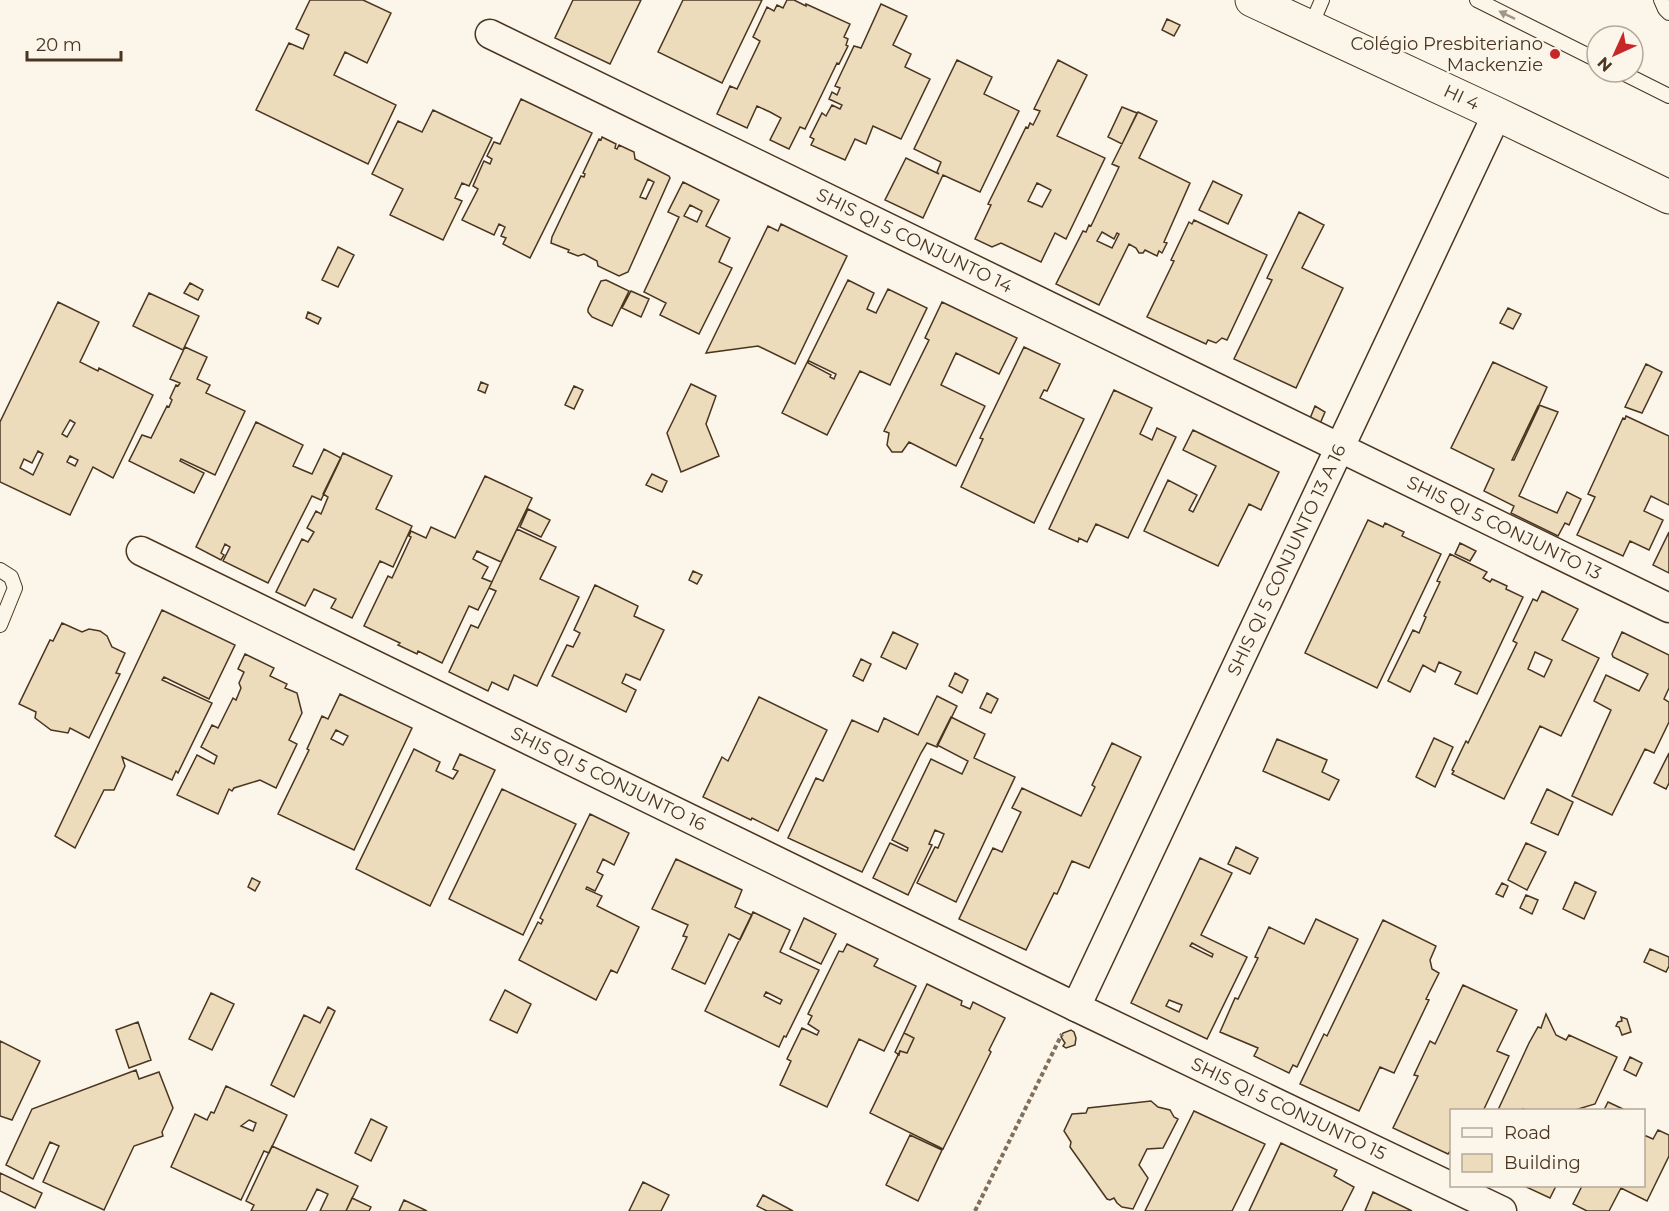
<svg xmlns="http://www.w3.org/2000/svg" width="1669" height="1211" font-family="Montserrat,sans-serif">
<rect width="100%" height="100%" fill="#fbf6e9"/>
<path fill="#ecdcbc" stroke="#4a3520" stroke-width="1.5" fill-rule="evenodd" d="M310,0h53l28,13 -24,50 -22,-11 -11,23 62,30 -28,59 -112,-54 33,-67 14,6 6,-14 -13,-6z
M573,0h68l-31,64 -55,-26z
M683,0h79l-40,83 -64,-31z
M787,0h7l12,6v-2l44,20 -6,13 4,2 -2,6 2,1 -9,18 -2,-1 -32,66 -5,-2 -11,22 -19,-9 11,-22 -11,-6 -13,-6 -10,22 -30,-14 13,-28 7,3 23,-48 -7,-4 14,-30 7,4 3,-6 6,3z
M881,4l26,12 -14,29 18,9 -6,13 25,12 -29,60 -28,-13 -7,18 -11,-5 -10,21 -34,-15 3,-6 -4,-2 12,-24 4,3 6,-11 8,4 2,-4 -13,-6 3,-7 5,3 3,-7 -5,-2 19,-40 7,2z
M1167,19l13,6 -6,11 -12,-6z
M957,60l35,17 -8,17 35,17 -39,81 -37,-17 -20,43 -38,-18 21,-42 33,16 -2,-2 4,-10 -27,-13z
M1058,60l29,15 -30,61 48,22 -39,81 -11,-6 -14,29 -40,-19 -9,4 -17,-8 16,-34 -3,-1 38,-77 2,1 2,-5 3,2 7,-14 -6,-2zM1037,183l14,7 -9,17 -14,-6z
M521,99l71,34 -62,125 -27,-14 3,-6 -5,-2 4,-9 -6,-3 -5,11 -32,-15 16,-31 -5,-3 10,-23 1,-2 6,3 2,-5 -5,-3 7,-14 6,2z
M1122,107l15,6 -15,31 -14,-7z
M433,110l59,28 -23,48 -7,-3 -7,15 7,3 -19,39 -53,-25 13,-26 -31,-15 26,-53 24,11z
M1138,112l19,9 -18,37 51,25 -26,59 3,1 -5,10 -3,-2 -2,5 -12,-6 -2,3h-4l-3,-5 -7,-4 -30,61 -43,-21 27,-53 3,1 3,-7 2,1 28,-59 -7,-3zM1102,232l12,7 3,-6 2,1 -7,14 -15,-7z
M602,137l14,7 -1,4 2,1 2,-4 15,7 1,7 34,17 1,2 -42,94 -9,4 -21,-10 -1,-5 -13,-7 -6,2 -10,-4 1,-2 -18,-7 1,-6 29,-61 3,1 1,-3 -2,-1 16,-34 2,1zM648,179l6,3 -8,17 -6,-2z
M1213,181l29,14 -14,29 -29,-14z
M683,182l36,18 -13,26 24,12 -11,24 13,6 -33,66 -39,-19 6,-12 -22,-11 35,-75 -11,-5zM690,205l12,6 -5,11 -13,-6z
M1299,212l25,13 -22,43 41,20 -47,100 -62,-29 38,-79 -5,-2z
M1194,220l73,35 -40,85 -5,-2 -6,5 -8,-3 -2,4 -59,-27 27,-56 -3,-1 18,-38 3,2z
M781,224l66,32 -52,108 -37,-18 -52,7 62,-127 10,5z
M338,247l16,8 -16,32 -16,-7z
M606,280l23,11 -17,35 -20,-9 -4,-5v-3l13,-28z
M848,280l26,13 -7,16 9,4 12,-24 39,19 -37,77 -30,-14 -33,64 -45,-22zM809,361l27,13 -2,5 -4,-2 1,-2 -23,-12z
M190,283l13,7 -5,10 -14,-7z
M631,291l18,8 -8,18 -19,-9z
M149,293l50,23 -16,34 -50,-24z
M58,302l41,20 -19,40 18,9 1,-3 54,27 -40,83 -20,-11 -23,48 -70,-33v-60zM70,420l5,3 -8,14 -5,-3zM38,451l5,3 -10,21 -13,-7 4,-9 8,4zM70,456l8,4 -3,6 -8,-4z
M942,302l75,36 -18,36 -43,-21 -15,32 44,21 -29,60 -47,-24 -7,10h-10l-5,-7 2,-12 -5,-2 45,-91 -4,-2z
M1508,308l13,6 -8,15 -13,-6z
M308,312l13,6 -3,6 -12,-6z
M185,347l22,10 -10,22 13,6 -4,8 39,18 -30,64 -34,-16 -1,2 24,12 -10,20 -65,-32 13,-26 9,3 16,-32 2,1 3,-7 -2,-2 6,-13 2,1 2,-3 -10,-4z
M1024,347l36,17 -13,27 -3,-1 -4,8 44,21 -50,104 -73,-36 22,-48 -3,-1z
M1493,362l54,25 -8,18 19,7 -39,84 38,17 10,-21 14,7 -12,26 -4,-2 -7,13 -47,-23 3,-7 -30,-15 10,-22 -43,-21zM1538,406l1,1 -25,53h-2z
M1646,364l16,8 -20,41 -17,-6z
M481,382l7,3 -3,8 -7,-3z
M691,384l25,12 -10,28 13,32 -38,16 -14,-39z
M574,386l9,4 -9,19 -9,-4z
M1114,390l38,18 -12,26 12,6 5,-12 19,9 -48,101 -32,-14 -9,18 -8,-4 -1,4 -29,-13z
M1315,406l10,6 -6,14 -10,-5z
M1626,416l43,20v69l-18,-9 -7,15 19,9 -14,30 -19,-9 -7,15 -46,-21 18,-38 -7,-3 35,-76 2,1z
M256,422l47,23 -10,21 19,8 12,-25 17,9 -20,42 -9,-4 -44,87 -45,-22 7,-14 -5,-3 -4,9 3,2 -3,5 -25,-13z
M1193,430l86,42 -18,38 -12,-6 -31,62 -74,-35 24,-51 29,15 -8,15 4,2 23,-46 -33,-16z
M343,453l49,23 -16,33 36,17 -19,41 -13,-6 -28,57 -21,-10 5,-9 -22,-10 -9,17 -29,-14 26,-53 6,3 6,-10 -7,-4 9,-17 5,3 7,-17 -5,-3z
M652,474l15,7 -5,11 -16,-7z
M485,476l47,22 -31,64 -24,-11 -4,8 15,8 -6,11 10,4 -14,28 -9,-4 -27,57 -24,-12 -1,3 -19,-9 2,-2 -36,-17 24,-50 4,2 19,-41 -2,-1 2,-5 15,7 5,-11 24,11z
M528,509l22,11 -9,17 -21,-10z
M1368,520l15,7 2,-4 19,9 -2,4 39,18 -64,134 -72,-35z
M517,529l39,18 -16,32 39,18 -42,89 -23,-11 -6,15 -16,-8 -4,9 -39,-19 22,-47 7,3 18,-37 -7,-3z
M1669,532v41l-16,-8z
M1460,543l16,8 -6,10 -15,-7z
M1450,554l37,18 -4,6 7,4 2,-3 15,7 -1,3 17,8 -46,97 -22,-10 6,-12 -22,-10 -4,10 -12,-7 -13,27 -22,-11 25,-51 6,3 7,-16 -2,-1 16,-34 -3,-1z
M693,571l9,4 -5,9 -8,-4z
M595,585l43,21 -4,10 30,14 -24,50 -14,-6 -4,9 14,7 -10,22 -74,-36 15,-31 6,2 7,-14 -6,-3z
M1542,591l36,18 -16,31 37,18 -38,78 -21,-10 -36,73 -52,-25 2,-3 -2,-1 14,-29 2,2 49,-100 -4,-2 20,-42 4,2zM1535,652l17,8 -8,17 -16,-8z
M162,610l73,35 -26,54 -45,-22 -2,3 50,23 -34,70 -2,-2 -4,9 -50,-23 3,9 -11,24h-10l-29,58 -20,-12z
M62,623l20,9 7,-3 11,2 7,5 5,11 13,6 -9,20 4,1 -31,64 -19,-10 -2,5 -17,-3 -16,-12 1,-6 -17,-8 31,-64 3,1z
M893,632l25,12 -12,25 -25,-12z
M1622,632l47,23v33l-5,11 5,3v20l-15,31 -9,-4 -33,66 -40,-19 39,-86 -17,-9 12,-26 33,16 9,-17 -35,-17 -1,-3z
M245,654l29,14 -4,8 17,8 -2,4 12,5 5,20 -13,27 8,4 -21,44 -16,-8 -26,8 -2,3 -3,-2 -11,25 -41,-19 20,-40 17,9 3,-8 -16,-9 11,-22 6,3 15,-30 3,2 5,-12 -2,-5 5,-11 -6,-3z
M861,659l10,5 -8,17 -10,-5z
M955,673l13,7 -6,13 -13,-7z
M987,693l11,6 -7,14 -11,-5z
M340,694l72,34 -58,122 -76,-36 31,-64 -2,-1 15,-33 6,3zM336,730l12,6 -5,9 -12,-6z
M937,696l20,10 -20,41 -10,-4 -6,10 -59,119 -74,-34 28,-60 7,3 29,-61 26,12 6,-14 34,17z
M759,697l68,33 -49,101 -26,-13 -1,2 -48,-23 19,-40 6,4z
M951,717l34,17 -11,24 41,19 -59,125 -39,-19 18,-36 3,1 6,-14 -9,-4 -6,14 3,1 -24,50 -35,-17 17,-35 17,8 1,-3 -16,-8 39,-81 31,15 6,-13 -31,-16z
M1434,738l19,9 -18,40 -19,-10z
M1277,739l50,21 -5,12 17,8 -10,20 -66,-29z
M1112,743l29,14 -52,111 -17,-7 -15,33 -3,-1 -28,57 -67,-31 34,-71 9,4 19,-40 -9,-4 10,-20 59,28 14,-29 -3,-2z
M414,749l26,13 -4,9 17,8 5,-8 -5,-2 7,-15 35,16 -65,136 -74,-37z
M1669,753v30l-3,6 -12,-6z
M502,789l74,35 -53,111 -74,-36z
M1547,789l26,13 -15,33 -27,-12z
M590,814l39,19 -15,32 -11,-6 -6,13 6,3 -8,16 -8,-4 -1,2 16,7 -5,10 42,21 -22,46 -6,-3 -15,30 -77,-40 19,-38 3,2 2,-4 -3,-2z
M1526,843l20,9 -19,38 -19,-10z
M1236,847l22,11 -8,16 -22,-10z
M1200,858l32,15 -31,62 46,22 -40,82 -76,-36zM1192,943l21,11 -1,3 -22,-11zM1169,1000l13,5 -3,7 -13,-6z
M676,859l66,31 -7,17 17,8 -12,25 -11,-6 -24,50 -33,-15 15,-32 -4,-1 5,-11 -36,-16z
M252,878l8,4 -5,9 -7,-4z
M1575,882l21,10 -12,27 -21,-10z
M1502,883l6,3 -5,11 -7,-3z
M1526,895l12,5 -6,14 -12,-6z
M753,912l37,18 -10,22 39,18 -33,67 -2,-1 -5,11 -74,-36zM766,992l16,8 -2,4 -16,-8z
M804,918l32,16 -15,30 -31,-15z
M1316,919l42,20 -61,128 -4,-2 -4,8 -35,-17 4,-8 -38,-16 15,-34 3,1 20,-41 -3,-1 14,-30 35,17z
M1383,920l53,26 -6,14 2,9 7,4 -13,26 3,1 -35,73 -14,-6 -21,44 -59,-27 24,-50 3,2z
M847,944l31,15 -4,7 42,20 -32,65 -25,-12 -32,68 -47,-22 11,-24 -4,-2 15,-31 15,7 2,-4 -11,-7 4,-8 -4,-2 31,-63 4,1z
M1650,949l19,8v9l-3,6 -22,-10z
M927,984l35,17 -1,4 9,4 3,-7 32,16 -16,32 2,2 -48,97 -73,-36 30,-62 7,2 7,-15 -10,-5z
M1463,985l54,25 -20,41 12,5 -25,53 -2,1h-30v39l-4,5 -55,-26 25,-52 -4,-1 16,-34 5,3z
M505,990l26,14 -14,29 -27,-13z
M211,993l23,11 -22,46 -23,-11z
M328,1007l7,4 -41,86 -23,-12 33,-70 16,8z
M1546,1014l10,21 10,5 3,-5 48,22 -22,47 -20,6h-49l-3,-1v1h-25l31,-67 9,-16 3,1z
M1621,1017l6,2 4,13 -9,3 -3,-8 -3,-1 2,-4 4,-1z
M138,1022l13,38 -22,8 -13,-38z
M1071,1030l3,2 2,6 -1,7 -9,3 -3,-2 2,-3 -4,-6 2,-4z
M904,1033l10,5 -7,15 -7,-2 -1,4 -4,-3z
M0,1041l40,20 -28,59 -12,-4z
M1630,1057l12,6 -6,13 -12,-6z
M136,1070l3,9 20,-7 14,36 -11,24 1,4 -29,10 -30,64 -61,-28 16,-36 -9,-4 -17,37 -27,-14 26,-56z
M226,1086l61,29 -18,38 -5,-2 -23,49 -70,-33 24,-53 12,6 4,-8 3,1zM249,1120l7,3 -3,8 -12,-5z
M1151,1101l7,6 12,3 4,7 4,2 -15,29 -16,1 -8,16 9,13 -15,31 -11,-2 -5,-4 -3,-5 -4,2 -3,-1 -37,-52 1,-5 -7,-11 8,-17 14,-1 2,-5z
M1608,1102l17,8h-21z
M1194,1111l71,33 -33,67h-87z
M371,1119l16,8 -16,34 -16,-8z
M1658,1130l11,5v21l-22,45 -26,-13 -12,23h-22l-14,-7 9,-18h62v-51l9,4z
M910,1135l32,15 -24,51 -32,-16z
M1281,1143l56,27 -3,6 20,11 -12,24h-93z
M272,1146l86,40 -12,25h-26l8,-17 -11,-5 -11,22h-55l3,-6 -8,-4z
M0,1173l42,20 -7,15 -35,-17z
M643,1182l26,13 -8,16h-32z
M1524,1186h32l-6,12z
M1373,1192l39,19h-47z
M763,1195l30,16h-26l-10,-5z
M352,1198l19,9 -2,4h-23z
M404,1200l23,11h-28z"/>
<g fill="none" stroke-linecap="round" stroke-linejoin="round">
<defs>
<path id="lane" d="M1477,0l120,60
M1661,0l4,9 4,4
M1310,28l12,-28
M1621,72l48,24
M0,570l11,7 4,11 -15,37"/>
<g id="street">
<path id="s1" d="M490,34l1179,574"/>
<path id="s2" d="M141,551l935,456 426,204"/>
<path id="s3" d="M1076,1007l421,-893"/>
</g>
<g id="secondary">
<path id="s4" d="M1252,0l245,114 172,83"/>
</g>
</defs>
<use href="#lane" stroke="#4a3520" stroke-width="16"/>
<use href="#street" stroke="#4a3520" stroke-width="31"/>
<use href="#secondary" stroke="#4a3520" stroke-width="35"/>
<path stroke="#7f6f5c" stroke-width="4" stroke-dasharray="4.5 3" stroke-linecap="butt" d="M975,1211l87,-177"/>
<use href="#lane" stroke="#fbf6e9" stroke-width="14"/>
<use href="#street" stroke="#fbf6e9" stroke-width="28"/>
<use href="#secondary" stroke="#fbf6e9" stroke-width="33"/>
</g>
<defs><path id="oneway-solid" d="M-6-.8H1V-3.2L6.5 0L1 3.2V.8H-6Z" transform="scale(1.5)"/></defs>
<use fill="#a29684" href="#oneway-solid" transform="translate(1507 15) rotate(-154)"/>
<circle fill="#c62828" stroke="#fbf6e9" stroke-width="2" cx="1555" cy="54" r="6"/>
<g text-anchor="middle" stroke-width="4.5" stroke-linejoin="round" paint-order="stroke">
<g font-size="18" fill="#4a3520" stroke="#fbf6e9" text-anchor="end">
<text x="1543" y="50">Colégio Presbiteriano<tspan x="1543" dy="21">Mackenzie</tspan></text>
</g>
<g font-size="18" fill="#4a3520" stroke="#fbf6e9">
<text dy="6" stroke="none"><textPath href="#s4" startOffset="231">HI 4</textPath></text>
<text dy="6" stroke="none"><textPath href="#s1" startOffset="472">SHIS QI 5 CONJUNTO 14</textPath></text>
<text dy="6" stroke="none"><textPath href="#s1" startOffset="1128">SHIS QI 5 CONJUNTO 13</textPath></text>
<text dy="6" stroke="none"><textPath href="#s3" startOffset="494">SHIS QI 5 CONJUNTO 13 A 16</textPath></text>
<text dy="6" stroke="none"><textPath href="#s2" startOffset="520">SHIS QI 5 CONJUNTO 16</textPath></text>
<text dy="6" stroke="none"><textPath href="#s2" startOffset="1276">SHIS QI 5 CONJUNTO 15</textPath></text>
</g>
</g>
<rect x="1450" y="1109" width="195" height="78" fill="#fbf6e9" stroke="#b4a999" stroke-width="1.5"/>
<rect x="1462" y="1128" width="30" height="9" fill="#fbf6e9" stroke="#b4a999" stroke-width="1.5"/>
<text x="1504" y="1139" font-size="18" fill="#4a3520">Road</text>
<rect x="1462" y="1154" width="30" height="18" fill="#ecdcbc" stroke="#b4a999" stroke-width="1.5"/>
<text x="1504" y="1169" font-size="18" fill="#4a3520">Building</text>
<g transform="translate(1615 54) rotate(225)"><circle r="28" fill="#fbf6e9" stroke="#b4a999" stroke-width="1.5"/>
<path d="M0-4.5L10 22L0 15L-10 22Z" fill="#c62828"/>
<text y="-9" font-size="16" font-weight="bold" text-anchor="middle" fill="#4a3520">N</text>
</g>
<path d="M27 51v9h94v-9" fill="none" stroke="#4a3520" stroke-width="3"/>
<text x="36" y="51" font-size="18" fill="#4a3520" stroke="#fbf6e9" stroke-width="4.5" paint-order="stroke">20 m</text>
</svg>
